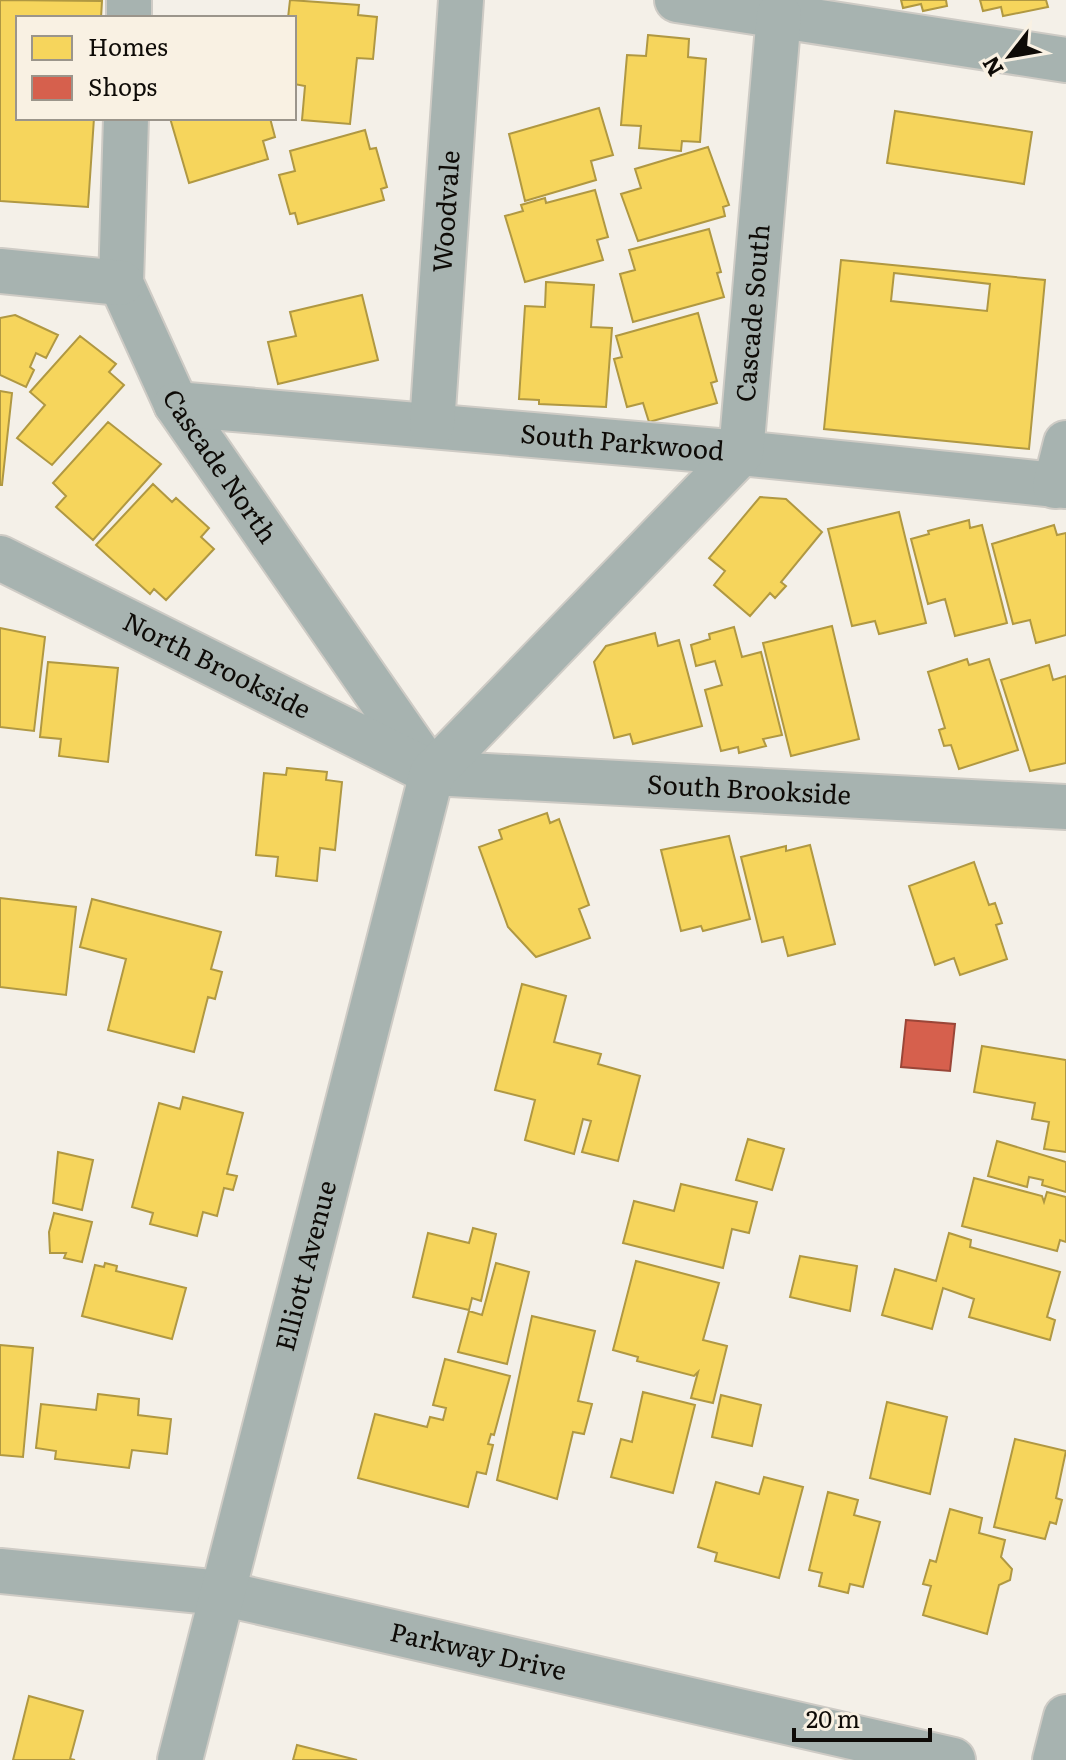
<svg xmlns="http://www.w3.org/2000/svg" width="1066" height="1760" font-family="Literata,serif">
<rect width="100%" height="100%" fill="#f4f0e8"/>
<path fill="#f6d55c" stroke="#b09842" stroke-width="2" fill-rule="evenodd" d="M0,0l102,1 -1,17h-83v100h76l-6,89 -88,-6z
M290,0l69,5 -1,10 19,2 -4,42 -16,-1 -7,66 -48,-4 3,-34 -11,-2v-66h-6z
M901,0h45l1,6 -24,5 -2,-7 -18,4z
M980,0h66l2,7 -45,9 -2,-9 -18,4z
M648,35l41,4 -1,18 18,2 -6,83 -18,-1 -1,10 -42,-3 2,-22 -20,-1 6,-70 19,1z
M599,108l14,47 -22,6 5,19 -71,21 -16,-67z
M895,111l137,21 -8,52 -137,-21z
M170,118h100l5,19 -12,4 5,18 -79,24z
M365,130l5,19 6,-1 11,39 -6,2 3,11 -86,24 -3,-11 -5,1 -11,-39 16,-4 -5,-20z
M708,147l21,58 -6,2 2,9 -87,25 -17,-47 20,-6 -6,-19z
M595,190l13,47 -11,3 6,20 -78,22 -20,-66 18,-5 -2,-6 24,-7 1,5z
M709,229l12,43 -4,1 7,24 -91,25 -13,-48 15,-4 -6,-20z
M841,260l204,20 -16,169 -205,-20zM894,273l96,11 -3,27 -96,-10z
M546,282l48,3 -3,42 21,1 -6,79 -67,-3v-4l-20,-1 6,-93 20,1z
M362,295l16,65 -100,24 -10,-42 28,-6 -6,-24z
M698,313l19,68 -6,2 6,20 -68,19 -6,-19 -16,4 -13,-48 8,-2 -6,-21z
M15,315l43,20 -12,23 -10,-5 -6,14 4,3 -8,17 -26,-12v-57z
M80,336l36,28 -7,8 15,13 -72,80 -35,-27 28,-33 -15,-13z
M0,391l12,2 -10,92h-2z
M108,422l53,42 -68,76 -37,-33 10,-11 -13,-13z
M153,484l19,18 4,-4 33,30 -8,9 13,12 -48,51 -12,-11 -4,5 -54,-49z
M760,497l26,2 36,33 -41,50 5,4 -11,12 -5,-5 -20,23 -36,-31 11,-14 -16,-13z
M899,512l27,111 -47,11 -4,-13 -23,5 -24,-97z
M969,520l1,8 12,-3 25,98 -52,13 -10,-37 -17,5 -17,-65 18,-5 -1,-3z
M1054,525l3,10 9,-2v102l-30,8 -6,-23 -17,4 -21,-80z
M832,626l27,113 -68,17 -28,-113z
M734,627l8,30 19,-5 21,83 -19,4 3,7 -27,7 -1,-6 -17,4 -16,-61 17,-5 -7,-24 -19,5 -5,-21 19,-6 -1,-5z
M0,628l45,9 -11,94 -34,-4z
M655,633l3,13 21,-6 23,86 -69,18 -3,-10 -16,4 -20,-76 12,-16z
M967,659l2,6 20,-6 29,91 -59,19 -8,-24 -7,1 -5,-16 6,-2 -17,-56z
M48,662l70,6 -10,94 -49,-6 2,-17 -21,-2z
M1049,665l4,15 13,-4v87l-36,8 -29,-91z
M287,768l40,4 -1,8 16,2 -7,68 -15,-2 -3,33 -41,-5 2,-19 -22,-2 8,-82 22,2z
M547,813l3,10 9,-4 30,86 -10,4 11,29 -54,19 -28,-30 -29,-80 23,-8 -3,-9z
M729,836l21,83 -47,12 -2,-5 -20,5 -20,-81z
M810,845l25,99 -47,12 -5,-19 -21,5 -21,-85 45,-11v5z
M974,862l15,43 6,-2 7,20 -6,2 11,34 -47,16 -6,-17 -19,7 -26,-79z
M0,898l76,9 -10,88 -66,-8z
M92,899l129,33 -10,37 11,3 -7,27 -7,-2 -14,55 -86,-22 18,-71 -46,-12z
M522,984l44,12 -12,46 47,12 -3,10 42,12 -22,85 -36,-9 9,-31 -8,-2 -9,35 -49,-14 10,-40 -40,-10z
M982,1046l84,14v92l-22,-3 5,-27 -17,-3 3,-16 -61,-11z
M183,1097l60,16 -16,61 10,2 -4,14 -9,-2 -7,28 -14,-4 -6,24 -47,-12 3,-11 -21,-6 27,-104 21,6z
M748,1139l36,10 -12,41 -36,-10z
M997,1141l69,21v30l-24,-7 1,-5 -14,-3 -2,10 -39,-11z
M58,1152l35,8 -11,50 -29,-7z
M974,1178l68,18 2,6 3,-10 19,5v45l-6,-2 -3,11 -95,-25z
M681,1184l76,18 -8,31 -17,-4 -9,39 -100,-25 11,-42 40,10z
M54,1213l38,9 -10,40 -18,-4 2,-5h-16l-1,-21z
M473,1228l23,6 -15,67 -9,-3 -3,12 -56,-13 15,-64 41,10z
M949,1233l22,7 -1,7 90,25 -13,45 8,3 -5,20 -81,-23 5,-18 -31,-11 -11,41 -50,-14 13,-46 41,12z
M800,1256l57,10 -7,45 -60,-14z
M636,1261l83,22 -16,57 24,6 -14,57 -22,-5 7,-26 -4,4 -57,-15 1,-4 -25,-7z
M105,1263l12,3 -1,5 70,17 -14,51 -90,-23 13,-51 9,2z
M496,1263l33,9 -22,92 -49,-12 11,-41 13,4z
M532,1316l63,15 -17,70 14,3 -8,30 -11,-2 -16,67 -60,-19z
M0,1345l33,3 -10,109 -23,-2z
M445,1359l65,17 -16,59 -3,-1 -3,10 5,1 -7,29 -9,-2 -9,35 -110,-29 17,-64 52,13 3,-10 13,3 3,-12 -13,-3z
M643,1392l52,13 -22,88 -62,-16 10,-38 11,3z
M98,1394l41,5 -1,16 33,4 -4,35 -35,-4 -3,18 -74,-9 1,-8 -20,-3 5,-44 55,6z
M721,1395l40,10 -9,41 -40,-9z
M887,1402l60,15 -17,77 -60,-16z
M1015,1439l51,12 -10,47 6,2 -6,24 -6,-2 -5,17 -51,-12z
M764,1477l39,10 -24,91 -64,-17 2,-8 -19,-6 18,-65 43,12z
M828,1492l30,8 -4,15 26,7 -17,65 -13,-3 -2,9 -29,-7 3,-13 -13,-3z
M950,1509l32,9 -3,15 26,7 -4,17 11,12 -2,11 -11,5 -12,49 -64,-19 8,-29 -8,-2 7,-24 6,2z
M29,1696l54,15 -13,48 5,1h-62z
M297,1745l60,15h-64z"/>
<path fill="#d6604d" stroke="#9a4638" stroke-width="2" d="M906,1020l49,4 -5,47 -49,-4z"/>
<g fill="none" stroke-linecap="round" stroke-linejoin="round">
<defs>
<g id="minor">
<path d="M677,0l389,60"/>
<path d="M129,18v-18"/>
<path id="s1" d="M126,118l-5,165 55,121 252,364"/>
<path d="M0,271l121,12"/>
<path id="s2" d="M176,404l565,49 325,33"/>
<path id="s3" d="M432,425l29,-425"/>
<path d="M1055,486l11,-43"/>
<path id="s4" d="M0,558l432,215 634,34"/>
<path id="s5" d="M0,1571l221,22 732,167"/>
<path id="s6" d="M180,1760l252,-987 309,-320 38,-438"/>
<path d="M1055,1760l11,-43"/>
</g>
</defs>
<use href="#minor" stroke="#cecbc5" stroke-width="48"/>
<use href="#minor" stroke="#a7b3b0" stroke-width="44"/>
</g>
<g text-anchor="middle" stroke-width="8" stroke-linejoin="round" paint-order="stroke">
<g font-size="26" fill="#0e0b07" stroke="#f9f1e3">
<text dy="9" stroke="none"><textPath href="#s3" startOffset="214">Woodvale</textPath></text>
<text dy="9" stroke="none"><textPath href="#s6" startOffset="1604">Cascade South</textPath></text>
<text dy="9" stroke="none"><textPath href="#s2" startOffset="448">South Parkwood</textPath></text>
<text dy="9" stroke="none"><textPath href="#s1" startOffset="374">Cascade North</textPath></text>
<text dy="9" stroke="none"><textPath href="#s4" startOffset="242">North Brookside</textPath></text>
<text dy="9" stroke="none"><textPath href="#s4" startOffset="800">South Brookside</textPath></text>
<text dy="9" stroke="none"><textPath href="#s6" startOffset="510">Elliott Avenue</textPath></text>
<text dy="9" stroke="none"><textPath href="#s5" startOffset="486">Parkway Drive</textPath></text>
</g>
</g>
<rect x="16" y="16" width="280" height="104" fill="#f9f1e3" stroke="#9b958b" stroke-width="2"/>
<rect x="32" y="36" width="40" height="24" fill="#f6d55c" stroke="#9b958b" stroke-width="2"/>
<text x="88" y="56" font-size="24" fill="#0e0b07">Homes</text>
<rect x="32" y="76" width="40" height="24" fill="#d6604d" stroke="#9b958b" stroke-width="2"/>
<text x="88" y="96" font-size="24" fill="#0e0b07">Shops</text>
<g transform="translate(1010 56) rotate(239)" stroke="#f9f1e3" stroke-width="6" paint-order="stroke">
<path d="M0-6L14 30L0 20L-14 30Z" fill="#0e0b07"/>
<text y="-12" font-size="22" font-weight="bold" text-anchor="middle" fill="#0e0b07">N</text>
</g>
<path d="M794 1728v12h136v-12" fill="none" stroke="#0e0b07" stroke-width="4"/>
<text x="806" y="1728" font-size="24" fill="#0e0b07" stroke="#f9f1e3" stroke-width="6" paint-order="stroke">20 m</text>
</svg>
